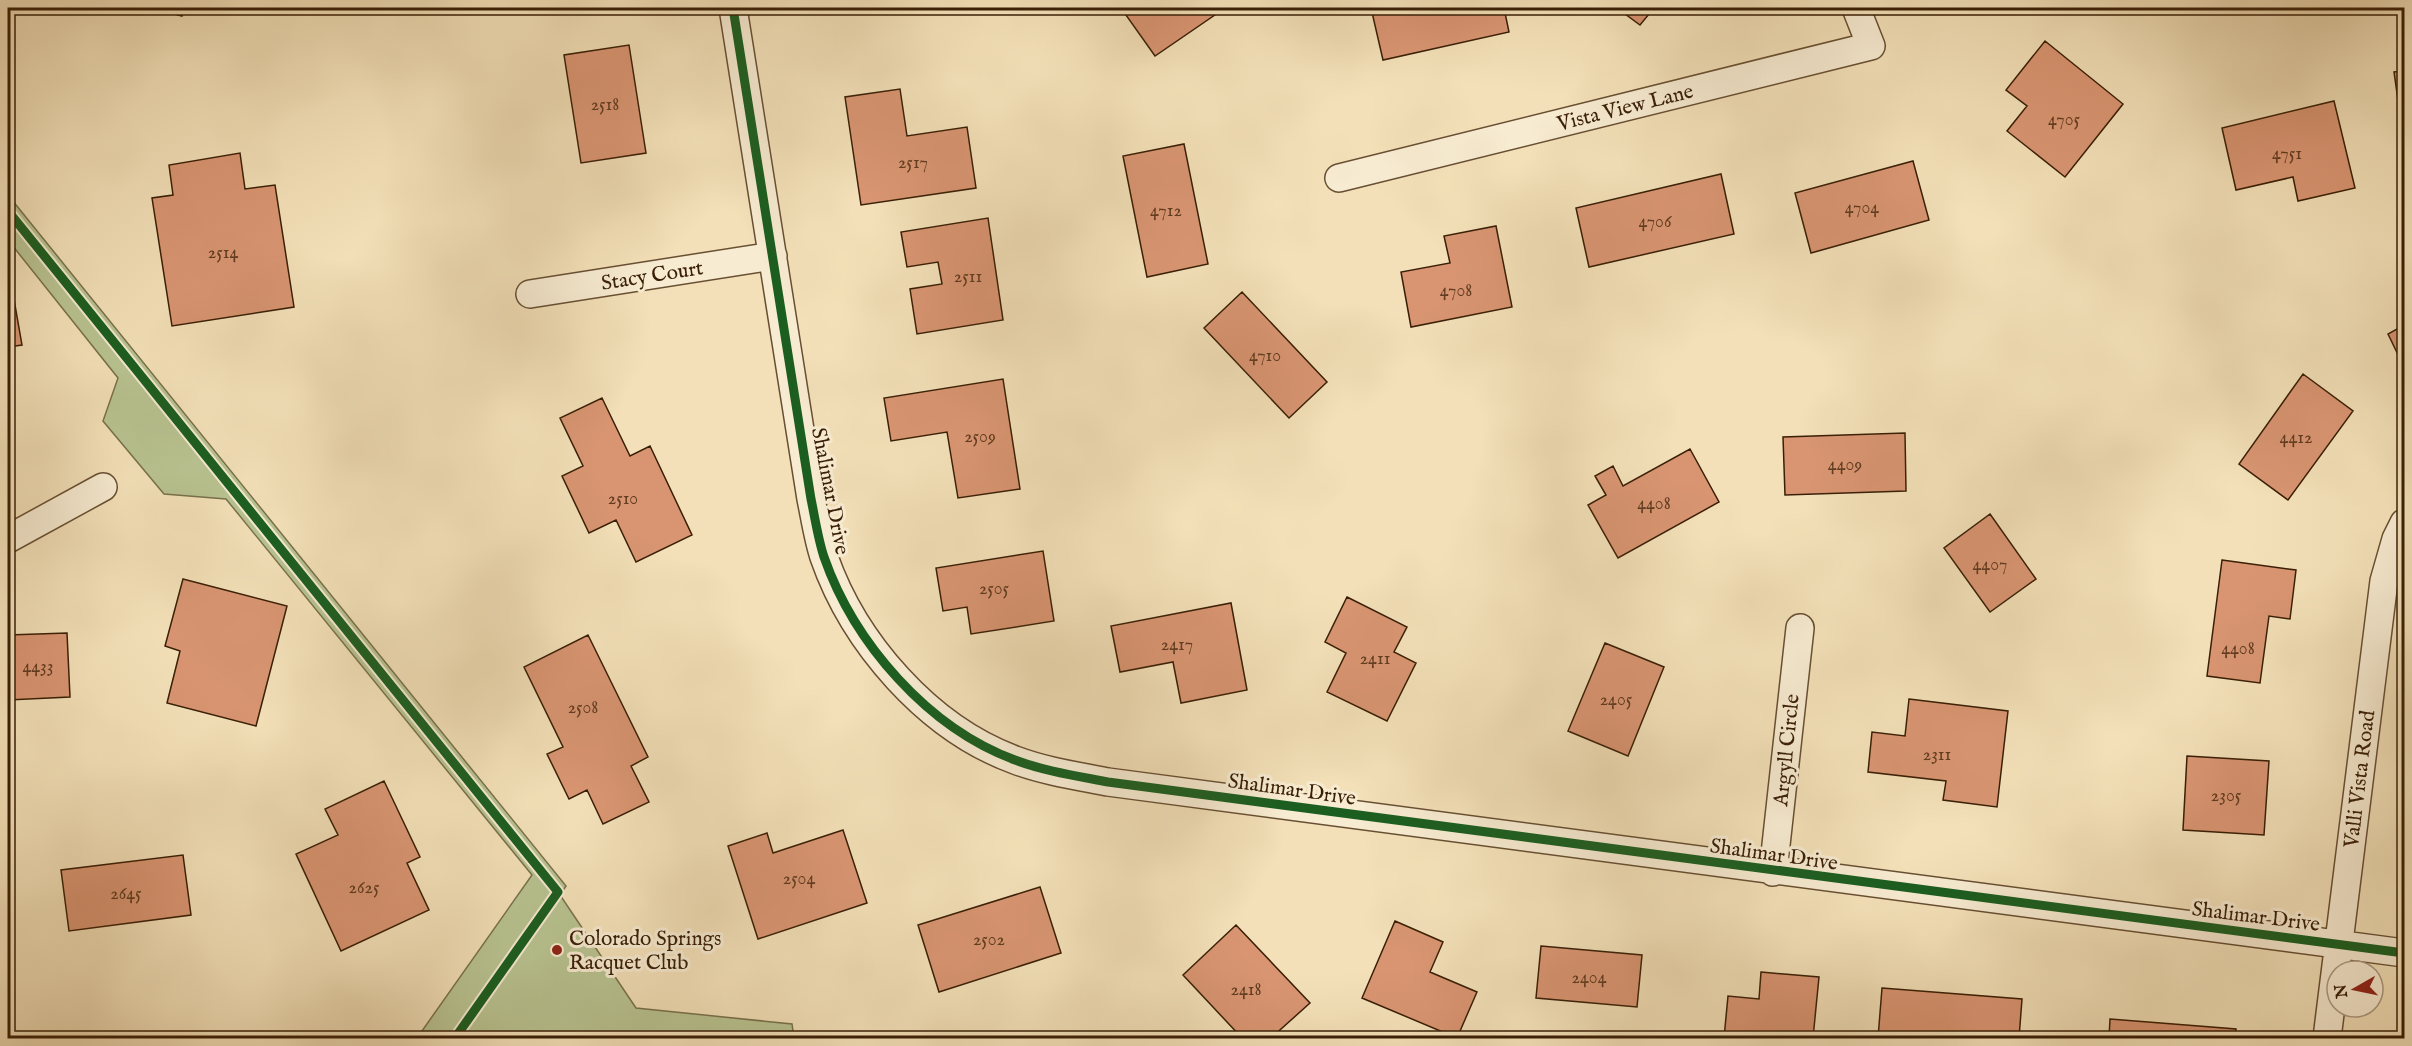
<svg xmlns="http://www.w3.org/2000/svg" width="2412" height="1046" font-family="'IM FELL English',serif">
<rect width="100%" height="100%" fill="#f3e0b8"/>
<filter id="stains"><feTurbulence type="fractalNoise" baseFrequency=".00333" numOctaves="4"/><feColorMatrix values="0 0 0 0 .2 0 0 0 0 .09 0 0 0 0 .02 0 0 0 .5 -.17"/></filter>
<radialGradient id="worn" r=".72"><stop offset=".6" stop-color="#630" stop-opacity="0"/><stop offset="1" stop-color="#630" stop-opacity=".3"/></radialGradient>
<path fill="#b8c391" stroke="#78714c" stroke-width="1.5" d="M8,195l558,691 -6,9 76,113 156,16 2,14h-377l115,-163 -306,-376 -62,-5 -61,-73 15,-43 -110,-138z"/>
<path fill="#d99572" stroke="#391f06" stroke-width="1.5" d="M151,8h33l-2,8z
M1121,8h104l-70,48z
M1371,8h133l5,24 -126,28z
M1617,8h37l-14,17z
M2045,41l78,63 -58,73 -58,-46 20,-25 -21,-16z
M629,45l17,108 -65,10 -17,-108z
M2404,71v65h-1l-9,-64z
M900,89l7,47 60,-9 9,61 -115,17 -16,-108z
M2334,101l21,87 -57,13 -5,-24 -57,13 -14,-62z
M1184,144l24,120 -61,13 -24,-121z
M240,153l5,36 30,-4 19,122 -122,19 -20,-128 21,-3 -4,-30z
M1913,161l16,59 -118,33 -16,-60z
M1721,174l13,60 -145,33 -13,-59z
M988,218l15,102 -86,14 -7,-45 32,-5 -4,-22 -31,5 -6,-35z
M1496,226l16,81 -101,20 -10,-55 49,-9 -6,-27z
M8,265l14,80 -14,2z
M1242,292l85,90 -38,36 -85,-90z
M2404,325v42l-16,-33z
M2303,374l50,37 -65,89 -49,-36z
M1003,379l17,110 -62,9 -11,-66 -56,9 -7,-43z
M602,398l28,58 20,-10 42,89 -56,27 -20,-42 -27,13 -27,-57 21,-10 -23,-48z
M1905,433l1,58 -121,4 -2,-58z
M1690,449l29,53 -101,56 -30,-53 18,-10 -11,-19 18,-10 10,20z
M1990,514l46,65 -46,33 -46,-64z
M1043,551l11,70 -83,13 -4,-27 -24,4 -7,-43z
M2222,560l74,10 -6,49 -21,-3 -9,67 -53,-7z
M183,579l104,27 -31,120 -89,-23 13,-52 -15,-5z
M1347,597l60,30 -13,25 22,11 -29,58 -60,-29 19,-39 -21,-11z
M1231,603l16,87 -66,13 -8,-41 -53,10 -9,-46z
M67,633l3,64 -62,3v-65z
M588,635l60,122 -17,9 18,36 -46,22 -16,-34 -18,9 -22,-45 16,-7 -39,-80z
M1605,643l59,24 -36,89 -60,-25z
M1909,699l99,12 -11,96 -54,-7 3,-19 -78,-9 4,-40 33,4z
M2187,756l82,5 -5,74 -81,-5z
M384,781l36,76 -13,6 22,47 -88,41 -45,-97 42,-19 -13,-26z
M843,830l24,73 -109,36 -30,-93 39,-13 6,20z
M183,855l8,60 -122,16 -8,-61z
M1040,887l21,66 -122,39 -21,-67z
M1395,921l48,21 -13,30 47,20 -20,46 -95,-40z
M1236,925l74,78 -39,35h-29l-59,-63z
M1541,946l101,9 -5,52 -101,-9z
M1761,972l58,5 -6,61h-89l4,-42 31,3z
M1882,988l140,11 -3,39h-141z
M2110,1019l126,10 -1,9h-126z"/>
<g fill="none" stroke-linecap="round" stroke-linejoin="round">
<defs>
<path id="street" d="M733,8l78,491c4,19 7,40 13,58 30,86 104,171 191,203 29,11 62,16 93,22l1296,171
M1339,178l532,-132 -15,-38
M530,294l243,-38
M8,539l95,-52
M1773,872l27,-244
M2327,1038l57,-457 12,-42 8,-16"/>
</defs>
<use href="#street" stroke="#684f32" stroke-width="30"/>
<use href="#street" stroke="#f7ebd1" stroke-width="27"/>
<defs>
<path id="cycleway" d="M733,8l78,491c4,19 7,40 13,58 30,86 104,171 191,203 29,11 62,16 93,22l1296,171
M8,211l550,681 -103,146"/>
</defs>
<use href="#cycleway" stroke="#f7ebd1" stroke-width="13"/>
<use href="#cycleway" stroke="#1b5e20" stroke-width="9"/>
</g>
<circle fill="#8f2418" stroke="#f7ebd1" stroke-width="2" cx="557" cy="950" r="6"/>
<g text-anchor="middle" stroke-width="6" stroke-linejoin="round" paint-order="stroke">
<g font-size="18" fill="#613c21">
<text x="605" y="110">2518</text>
<text x="2064" y="125">4705</text>
<text x="2287" y="159">4751</text>
<text x="913" y="168">2517</text>
<text x="1862" y="213">4704</text>
<text x="1166" y="216">4712</text>
<text x="1655" y="227">4706</text>
<text x="223" y="258">2514</text>
<text x="968" y="282">2511</text>
<text x="1456" y="296">4708</text>
<text x="1265" y="361">4710</text>
<text x="980" y="442">2509</text>
<text x="2296" y="443">4412</text>
<text x="1845" y="470">4409</text>
<text x="623" y="504">2510</text>
<text x="1654" y="509">4408</text>
<text x="1990" y="570">4407</text>
<text x="994" y="594">2505</text>
<text x="1177" y="650">2417</text>
<text x="2238" y="654">4408</text>
<text x="1375" y="664">2411</text>
<text x="38" y="672">4433</text>
<text x="1616" y="705">2405</text>
<text x="583" y="713">2508</text>
<text x="1937" y="760">2311</text>
<text x="2226" y="801">2305</text>
<text x="799" y="884">2504</text>
<text x="364" y="893">2625</text>
<text x="126" y="899">2645</text>
<text x="989" y="945">2502</text>
<text x="1589" y="983">2404</text>
<text x="1246" y="995">2418</text>
</g>
<g font-size="21" fill="#391f06" stroke="#f7ebd1">
<text transform="translate(1625 107) rotate(-14)" y="7">Vista View Lane</text>
<text transform="translate(652 275) rotate(-9)" y="7">Stacy Court</text>
<text transform="translate(831 491) rotate(79)" y="7">Shalimar Drive</text>
<text transform="translate(1786 750) rotate(-84)" y="7">Argyll Circle</text>
<text transform="translate(2359 779) rotate(-83)" y="7">Valli Vista Road</text>
<text transform="translate(1292 789) rotate(8)" y="7">Shalimar Drive</text>
<text transform="translate(1774 854) rotate(8)" y="7">Shalimar Drive</text>
<text transform="translate(2256 916) rotate(7)" y="7">Shalimar Drive</text>
</g>
<g font-size="21" fill="#391f06" stroke="#f7ebd1" text-anchor="start">
<text x="569" y="945">Colorado Springs<tspan x="569" dy="24">Racquet Club</tspan></text>
</g>
</g>
<rect width="2412" height="1046" fill="none" stroke="#f3e0b8" stroke-width="30"/>
<rect x="9" y="9" width="2394" height="1028" fill="none" stroke="#391f06" stroke-width="3"/>
<rect x="15" y="15" width="2382" height="1016" fill="none" stroke="#391f06" stroke-width="1.5"/>
<g transform="translate(2355 989) rotate(261)"><circle r="28" fill="#f7ebd1" stroke="#ab9980" stroke-width="1.5"/>
<path d="M0-4.5L10 22L0 15L-10 22Z" fill="#8f2418"/>
<text y="-9" font-size="16" font-weight="bold" text-anchor="middle" fill="#391f06">N</text>
</g>
<rect width="100%" height="100%" filter="url(#stains)"/>
<rect width="100%" height="100%" fill="url(#worn)"/>
</svg>
